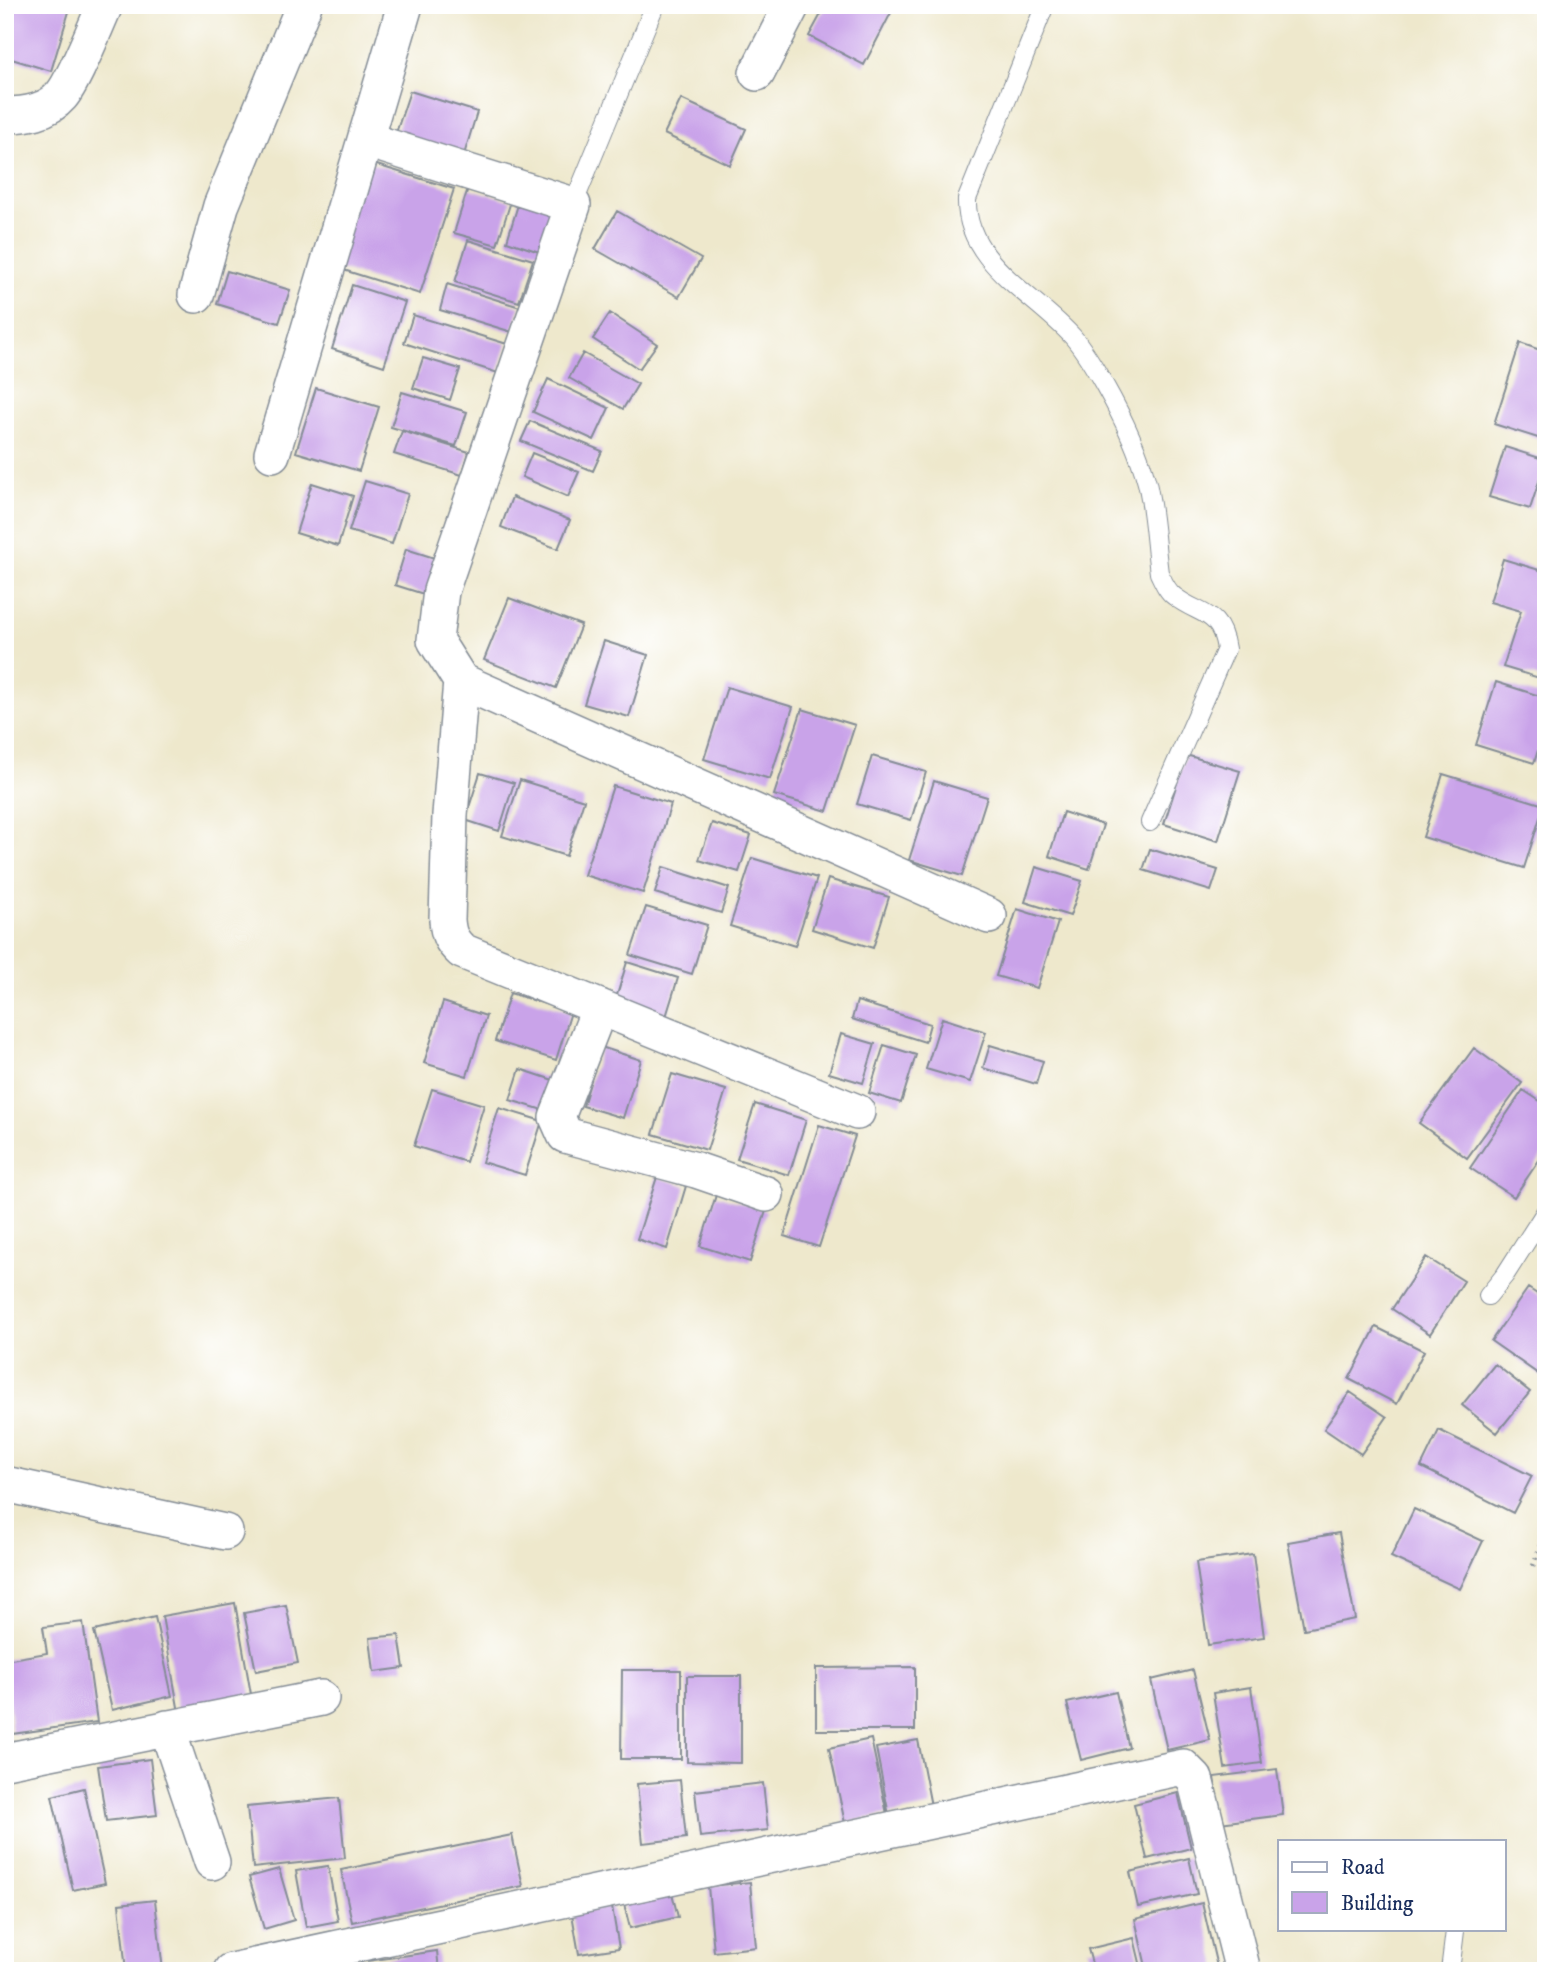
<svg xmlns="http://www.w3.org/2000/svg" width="1551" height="1976" font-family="'IM FELL DW Pica',serif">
<rect width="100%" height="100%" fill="#fff"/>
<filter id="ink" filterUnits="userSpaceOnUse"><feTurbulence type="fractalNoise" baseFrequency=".0143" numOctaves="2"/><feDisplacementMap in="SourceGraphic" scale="14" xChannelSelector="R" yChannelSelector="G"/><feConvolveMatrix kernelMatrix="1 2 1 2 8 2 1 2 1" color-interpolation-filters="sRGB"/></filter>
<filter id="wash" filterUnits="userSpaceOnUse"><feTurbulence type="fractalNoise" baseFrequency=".00686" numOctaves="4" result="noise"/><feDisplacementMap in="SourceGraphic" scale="28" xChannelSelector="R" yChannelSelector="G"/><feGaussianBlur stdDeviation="1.57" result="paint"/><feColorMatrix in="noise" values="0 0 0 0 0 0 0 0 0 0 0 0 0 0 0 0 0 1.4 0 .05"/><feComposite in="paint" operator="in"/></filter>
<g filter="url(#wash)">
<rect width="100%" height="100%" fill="#eee8cc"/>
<g id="blocks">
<path fill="#c9a3e9" d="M5,5h66l-20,66 -46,-14z
M826,5h54l12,6 -28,54 -55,-29z
M410,91l67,21 -14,46 -68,-22z
M681,99l65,30 -16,36 -66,-31z
M367,162l87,27 -34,105 -86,-27z
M468,188l43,13 -14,44 -43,-12z
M520,198l36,10 -14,45 -35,-12z
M617,211l84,48 -22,38 -84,-48z
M468,240l65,20 -14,42 -64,-20z
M227,271l63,19 -11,33 -62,-19z
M447,284l73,23 -8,25 -72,-22z
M352,285l53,17 -21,64 -52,-17z
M610,313l47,31 -18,25 -46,-30z
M413,315l94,29 -9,29 -94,-30z
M1520,343l26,9v73l-5,14 -47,-15z
M583,353l55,31 -15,25 -54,-31z
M423,358l37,11 -10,31 -37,-12z
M548,379l61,29 -15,32 -61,-28z
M316,388l63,19 -20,64 -63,-19z
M402,392l65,20 -11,34 -65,-19z
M530,421l72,30 -9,20 -72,-30z
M402,431l67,21 -7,23 -68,-21z
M1505,447l41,13 -16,49 -41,-12z
M532,453l47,19 -11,25 -46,-20z
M365,481l43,13 -16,50 -43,-13z
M312,483l41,13 -15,50 -42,-13z
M512,497l58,23 -12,29 -57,-22z
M406,549l38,12 -11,36 -38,-12z
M1503,559l43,13v108l-43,-13 18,-56 -31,-9z
M509,598l72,27 -25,63 -72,-28z
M604,641l44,14 -19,62 -45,-13z
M1496,682l50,16v27l-12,38 -58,-18z
M727,687l66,20 -23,72 -66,-20z
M802,709l53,16 -28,86 -53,-16z
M1186,755l54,16 -22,70 -54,-17z
M872,756l54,16 -15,48 -54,-16z
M480,773l34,10 -15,48 -34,-11z
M1443,774l101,31 -20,63 -101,-31z
M520,780l64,20 -18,56 -64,-20z
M934,781l53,16 -25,79 -53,-16z
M613,786l58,18 -28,89 -59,-18z
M1063,812l40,13 -14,44 -40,-13z
M712,823l39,12 -12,37 -40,-12z
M1150,849l68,21 -7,21 -68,-21z
M752,858l65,20 -22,68 -65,-20z
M663,867l66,21 -8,25 -66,-20z
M1036,867l46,14 -12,35 -45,-14z
M828,879l61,18 -16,51 -61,-19z
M646,907l61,18 -15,49 -62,-19z
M1017,909l41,13 -21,66 -41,-12z
M627,962l51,16 -13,42 -51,-15z
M510,993l61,19 -15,48 -61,-19z
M857,1001l73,23 -5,18 -73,-23z
M443,1002l43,14 -19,60 -43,-13z
M942,1018l44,14 -16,50 -44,-13z
M841,1034l34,10 -12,39 -34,-10z
M884,1045l32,10 -15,48 -32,-10z
M990,1045l53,16 -7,23 -53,-16z
M601,1047l40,13 -18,58 -40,-12z
M1474,1048l48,35 -55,75 -48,-35z
M520,1069l36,12 -10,30 -36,-11z
M672,1074l54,16 -19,60 -54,-16z
M432,1089l52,16 -18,57 -52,-16z
M1523,1090l23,15v45l-32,47 -44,-29z
M755,1104l51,16 -17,55 -52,-16z
M499,1108l43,13 -17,54 -43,-13z
M819,1125l36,11 -36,111 -35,-11z
M657,1177l29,9 -19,63 -30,-10z
M716,1195l50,16 -16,51 -50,-16z
M1426,1257l38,24 -34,53 -38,-25z
M1528,1288l18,12 -2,78 -53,-37z
M1376,1327l48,24 -27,53 -48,-25z
M1495,1364l35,28 -33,41 -35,-28z
M1350,1392l37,25 -26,37 -37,-25z
M1439,1430l93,46 -19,37 -92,-46z
M1414,1509l69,32 -23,48 -69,-32z
M1339,1533l16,86 -51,10 -16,-87z
M1253,1554l11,83 -56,8 -12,-83z
M235,1603l17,97 -73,13 -17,-97z
M286,1605l12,58 -42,8 -12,-58z
M155,1617l17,79 -60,14 -18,-79z
M83,1622l14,100 -85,12 -7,-74 42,-7 -4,-26z
M399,1635l5,33 -30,4 -4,-34z
M915,1667v63h-99v-62z
M622,1670h59v89h-60z
M1193,1670l17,70 -43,10 -16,-70z
M687,1676h54v87l-54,-1z
M1251,1687l11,76 -37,5 -12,-75z
M1116,1692l13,56 -48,12 -14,-57z
M871,1739l16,75 -42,9 -16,-75z
M918,1740l13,66 -42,9 -13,-67z
M150,1759l7,56 -51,6 -8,-55z
M1277,1769l6,46 -63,8 -6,-46z
M680,1780l6,58 -43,5 -6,-59z
M763,1783l5,47 -68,7 -5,-46z
M84,1788l21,95 -32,7 -21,-94z
M1178,1793l13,55 -44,11 -13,-55z
M339,1798l6,60 -92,10 -6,-61z
M512,1835l11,51 -171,36 -11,-52z
M1189,1858l8,36 -59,13 -8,-35z
M328,1866l10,55 -32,6 -10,-56z
M279,1869l15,51 -30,9 -15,-52z
M750,1882l6,65 -42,5 -6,-66z
M670,1885l8,32 -48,11 -8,-32z
M155,1900l8,71h-37l-7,-67z
M1202,1903l16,68h-71l-12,-52z
M612,1907l7,41 -40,6 -7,-40z
M1134,1938l8,33h-48l-6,-22z
M437,1951l2,20h-77l-1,-9z"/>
</g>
</g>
<g filter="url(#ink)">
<use href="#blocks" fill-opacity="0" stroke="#848c95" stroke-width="2"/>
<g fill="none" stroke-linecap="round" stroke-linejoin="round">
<defs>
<path id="lane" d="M1045,5l-78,194c-2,64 68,95 106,138 12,14 23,33 32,49 17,30 33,63 42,97 7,29 8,60 12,90 4,8 8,18 15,23 25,20 46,13 52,53l-76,173
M573,205l82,-200
M1488,1296l17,-21 41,-64
M1450,1971l5,-40"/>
<path id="street" d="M757,73l35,-68
M5,115c21,0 42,-3 56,-19 13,-15 35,-71 44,-91
M367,140l206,65 -132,386 -6,49 26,41 528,235
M196,295l25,-89 83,-201
M272,454l133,-449
M461,681l-11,134 -3,105c1,14 4,21 15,31l395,161
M600,1007l-43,110 8,18 131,35 70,24
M5,1484l220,48
M167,1728l45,134
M5,1761l316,-63
M231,1971l952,-204 12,12 48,192"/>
</defs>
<use href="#lane" stroke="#848c95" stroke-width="20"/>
<use href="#street" stroke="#848c95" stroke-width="38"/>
<path stroke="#848c95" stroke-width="4.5" stroke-dasharray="2 5" stroke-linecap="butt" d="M1533,1566l13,-37"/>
<use href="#lane" stroke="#fff" stroke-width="18"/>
<use href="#street" stroke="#fff" stroke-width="35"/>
</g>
</g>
<rect width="1551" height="1976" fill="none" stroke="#fff" stroke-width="28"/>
<rect x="1278" y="1840" width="228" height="91" fill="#ffffff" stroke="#a4acbf" stroke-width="2"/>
<rect x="1292" y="1862" width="35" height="10" fill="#ffffff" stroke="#a4acbf" stroke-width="2"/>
<text x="1341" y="1874" font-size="21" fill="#1b2f5e">Road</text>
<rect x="1292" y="1892" width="35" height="21" fill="#c9a3e9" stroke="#a4acbf" stroke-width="2"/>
<text x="1341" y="1910" font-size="21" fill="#1b2f5e">Building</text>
</svg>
